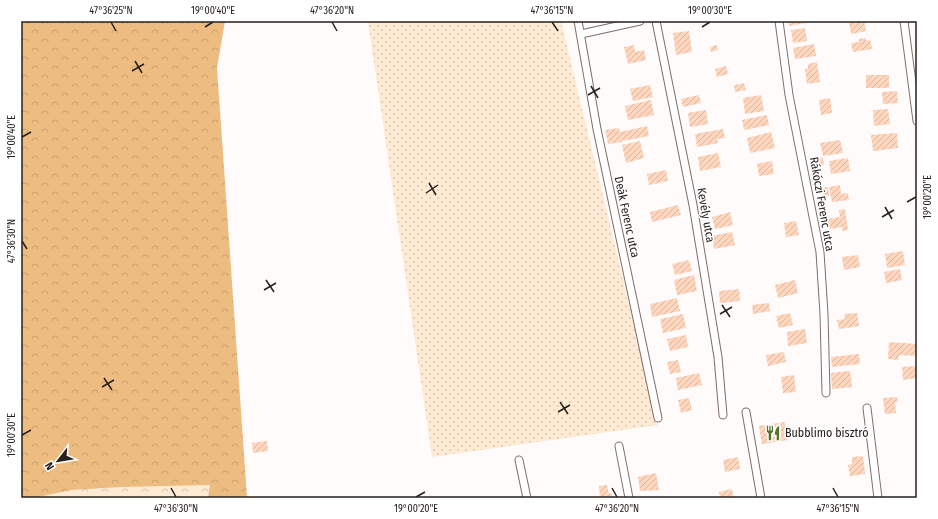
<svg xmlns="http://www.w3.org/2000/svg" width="938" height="519" font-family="'Fira Sans Condensed',sans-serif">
<defs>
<pattern id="forest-crowns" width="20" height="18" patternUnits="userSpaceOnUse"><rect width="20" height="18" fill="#edbc81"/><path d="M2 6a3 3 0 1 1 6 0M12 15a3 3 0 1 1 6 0" fill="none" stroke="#cba16f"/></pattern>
<pattern id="park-crowns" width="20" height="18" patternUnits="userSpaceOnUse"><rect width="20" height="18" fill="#ffead3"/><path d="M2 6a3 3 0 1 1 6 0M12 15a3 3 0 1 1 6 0" fill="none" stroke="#dac8b5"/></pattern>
<pattern id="garden-dots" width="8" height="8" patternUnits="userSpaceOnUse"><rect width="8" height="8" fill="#ffead3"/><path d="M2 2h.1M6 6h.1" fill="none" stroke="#dac8b5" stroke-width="1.8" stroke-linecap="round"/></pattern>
<pattern id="building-hatch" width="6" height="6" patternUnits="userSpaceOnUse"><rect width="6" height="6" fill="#fed5bd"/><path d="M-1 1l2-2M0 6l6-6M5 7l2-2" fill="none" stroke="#dab7a2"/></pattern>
</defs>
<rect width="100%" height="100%" fill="#fefbfa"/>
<path fill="url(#forest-crowns)" d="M21,21h204l-8,47 30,429 -226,1z"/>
<path fill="url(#park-crowns)" d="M210,485l-2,13h-175l38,-8 50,-3z"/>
<path fill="url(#garden-dots)" d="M368,21h193l97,404 -226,32z"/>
<path fill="url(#building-hatch)" d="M788,21h24v1l-23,4z
M849,21h15l2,10 -15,3z
M805,28l2,13 -14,2 -2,-13z
M689,31l3,21 -16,3 -3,-22z
M866,38v3l4,-1 2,9 -19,3 -2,-9 8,-1v-3z
M814,44l2,12 -21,3 -2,-11z
M634,45l1,7 9,-2 2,10 -18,4 -4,-17z
M717,45l1,5 -7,2 -1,-5z
M817,62l3,20 -13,2 -2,-15h3v-5z
M726,66l2,8 -11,3 -2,-8z
M866,75h23v13h-23z
M744,83l2,7 -11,2 -1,-7z
M650,85l3,12 -20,4 -3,-12z
M897,91l1,12 -15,1 -1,-12z
M699,95l2,8 -18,4 -2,-8z
M761,95l3,16 -19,3 -2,-16z
M830,98l2,15 -11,2 -2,-15z
M651,100l3,15 -26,5 -3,-14z
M888,109l2,15 -16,2 -1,-16z
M706,110l2,14 -18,3 -2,-14z
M767,115l2,10 -25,5 -2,-10z
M647,126l2,10 -27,5 -2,-7 2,8 -14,2 -3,-14 14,-2 1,4z
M723,129l2,9 -8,1 1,4 -21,4 -2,-13z
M771,132l4,16 -25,5 -3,-15z
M897,133l1,15 -25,3 -2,-16z
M840,140l3,13 -20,3 -3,-13z
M640,141l4,17 -18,5 -4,-18z
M718,153l3,14 -21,4 -2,-14z
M823,158l1,7 -8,1 -1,-7z
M848,158l2,13 -19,3 -2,-13z
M772,161l2,13 -15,2 -2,-12z
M666,170l2,11 -19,4 -2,-11z
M840,185l1,9 7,-1 1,7 -17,2 -3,-15z
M828,187l1,9 -5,1 -2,-9z
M678,205l3,10 -29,7 -2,-10z
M845,209l3,21 -6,1v-4l-12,2 -2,-10 12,-2 -1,-7z
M730,212l3,13 -18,4 -3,-12z
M796,221l3,14 -13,2 -2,-14z
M732,232l3,13 -21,4 -2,-13z
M903,251l2,14 -18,3 -2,-14z
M858,255l2,12 -16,3 -2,-13z
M689,260l3,11 -17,4 -3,-11z
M900,269l2,11 -16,3 -2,-11z
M694,275l3,16 -20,4 -3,-15z
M795,280l3,13 -20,5 -3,-13z
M739,289l1,12 -20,2 -1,-12z
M677,298l3,13 -28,6 -2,-13z
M769,303l1,8 -17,3 -1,-9z
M790,313l3,12 -14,3 -3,-12z
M857,313l2,13 -20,3 -2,-9 8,-1 -1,-5z
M683,314l3,14 -23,5 -3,-14z
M805,329l2,14 -19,3 -1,-14z
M686,335l2,12 -18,4 -3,-12z
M889,342l28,2 -1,12 -17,-1 -1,5 -10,-1z
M784,352l2,10 -18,4 -2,-11z
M859,354l1,10 -28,3 -1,-10z
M678,360l3,12 -11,2 -3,-12z
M917,366v12l-14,2 -1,-13z
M850,371l2,16 -20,2 -1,-16z
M699,373l3,12 -24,5 -2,-12z
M794,375l2,17 -13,1 -2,-16z
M897,397l1,5h-3l1,11 -11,1 -2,-16z
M689,398l3,12 -11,3 -3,-13z
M785,422l3,18 -26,4 -3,-18z
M267,441l1,10 -15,2 -1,-10z
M863,456l2,18 -15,2 -2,-11 4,-1v-7z
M738,457l2,12 -15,3 -2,-12z
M656,473l3,17 -19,1 -2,-14z
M607,485l2,9 3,-1 1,5h-13l-1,-12z
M732,489l2,9h-14l-1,-6z"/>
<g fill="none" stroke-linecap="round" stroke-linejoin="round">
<defs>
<path id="minor" d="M578,21l19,108 61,289
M656,21l37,184 25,152 5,58
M779,21l10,74 31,157 4,62 2,79
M904,21l13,100
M581,34l59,-13
M867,408l11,90
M746,412l15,86
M619,446l10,52
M519,460l8,38"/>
</defs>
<use href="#minor" stroke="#7d6d6a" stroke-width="9"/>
<use href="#minor" stroke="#fff" stroke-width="7"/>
</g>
<path fill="none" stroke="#26201e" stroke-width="1.5" d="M111,22l5,9M332,22l5,9M552,22l6,9M205,27l8,-5M702,27l8,-5M135,61l7,12M132,71l12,-7M591,86l7,12M588,95l12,-7M22,137l9,-5M429,183l7,12M426,193l12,-8M907,202l9,-5M885,207l7,12M882,217l12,-7M22,241l5,8M266,280l8,12M264,290l12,-7M722,305l8,12M720,314l12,-7M104,378l8,12M102,387l12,-7M560,402l8,12M558,412l12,-7M22,435l9,-5M171,488l5,9M612,488l5,9M833,488l5,9M416,497l9,-5"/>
<defs>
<symbol id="restaurant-bare" viewBox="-9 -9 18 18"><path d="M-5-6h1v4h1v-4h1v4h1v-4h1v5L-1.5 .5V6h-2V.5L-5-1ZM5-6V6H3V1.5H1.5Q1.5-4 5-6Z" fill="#53742b" stroke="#fff" stroke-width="2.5" paint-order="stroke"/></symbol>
</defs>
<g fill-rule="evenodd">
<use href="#restaurant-bare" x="762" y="422" width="22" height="22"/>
</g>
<g text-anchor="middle" stroke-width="3" stroke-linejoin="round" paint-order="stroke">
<g font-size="12" fill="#26201e" stroke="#fff">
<text transform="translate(822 204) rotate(80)" y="4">Rákóczi Ferenc utca</text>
<text transform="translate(706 215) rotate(80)" y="4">Kevély utca</text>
<text transform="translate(627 217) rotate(78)" y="4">Deák Ferenc utca</text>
</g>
<g font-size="12" fill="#26201e" stroke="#fff" text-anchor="start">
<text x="785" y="437">Bubblimo bisztró</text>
</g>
</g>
<rect width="938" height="519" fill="none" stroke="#ffffff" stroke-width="44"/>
<g transform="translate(58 461) rotate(239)" stroke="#ffffff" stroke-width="3" paint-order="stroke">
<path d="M0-3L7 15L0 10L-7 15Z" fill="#26201e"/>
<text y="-6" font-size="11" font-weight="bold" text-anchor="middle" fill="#26201e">N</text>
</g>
<rect x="22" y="22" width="894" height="475" fill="none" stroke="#26201e" stroke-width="1.5"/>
<g font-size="10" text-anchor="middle" fill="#26201e">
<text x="111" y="14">47°36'25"N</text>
<text x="213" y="14">19°00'40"E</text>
<text x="332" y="14">47°36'20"N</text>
<text x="552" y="14">47°36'15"N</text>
<text x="710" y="14">19°00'30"E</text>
<text transform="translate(11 137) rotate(-90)" y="4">19°00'40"E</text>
<text transform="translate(927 197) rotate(-90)" y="4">19°00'20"E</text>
<text transform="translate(11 241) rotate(-90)" y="4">47°36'30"N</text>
<text transform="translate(11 435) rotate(-90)" y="4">19°00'30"E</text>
<text x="176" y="512">47°36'30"N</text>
<text x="416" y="512">19°00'20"E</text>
<text x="617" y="512">47°36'20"N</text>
<text x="838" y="512">47°36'15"N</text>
</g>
</svg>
